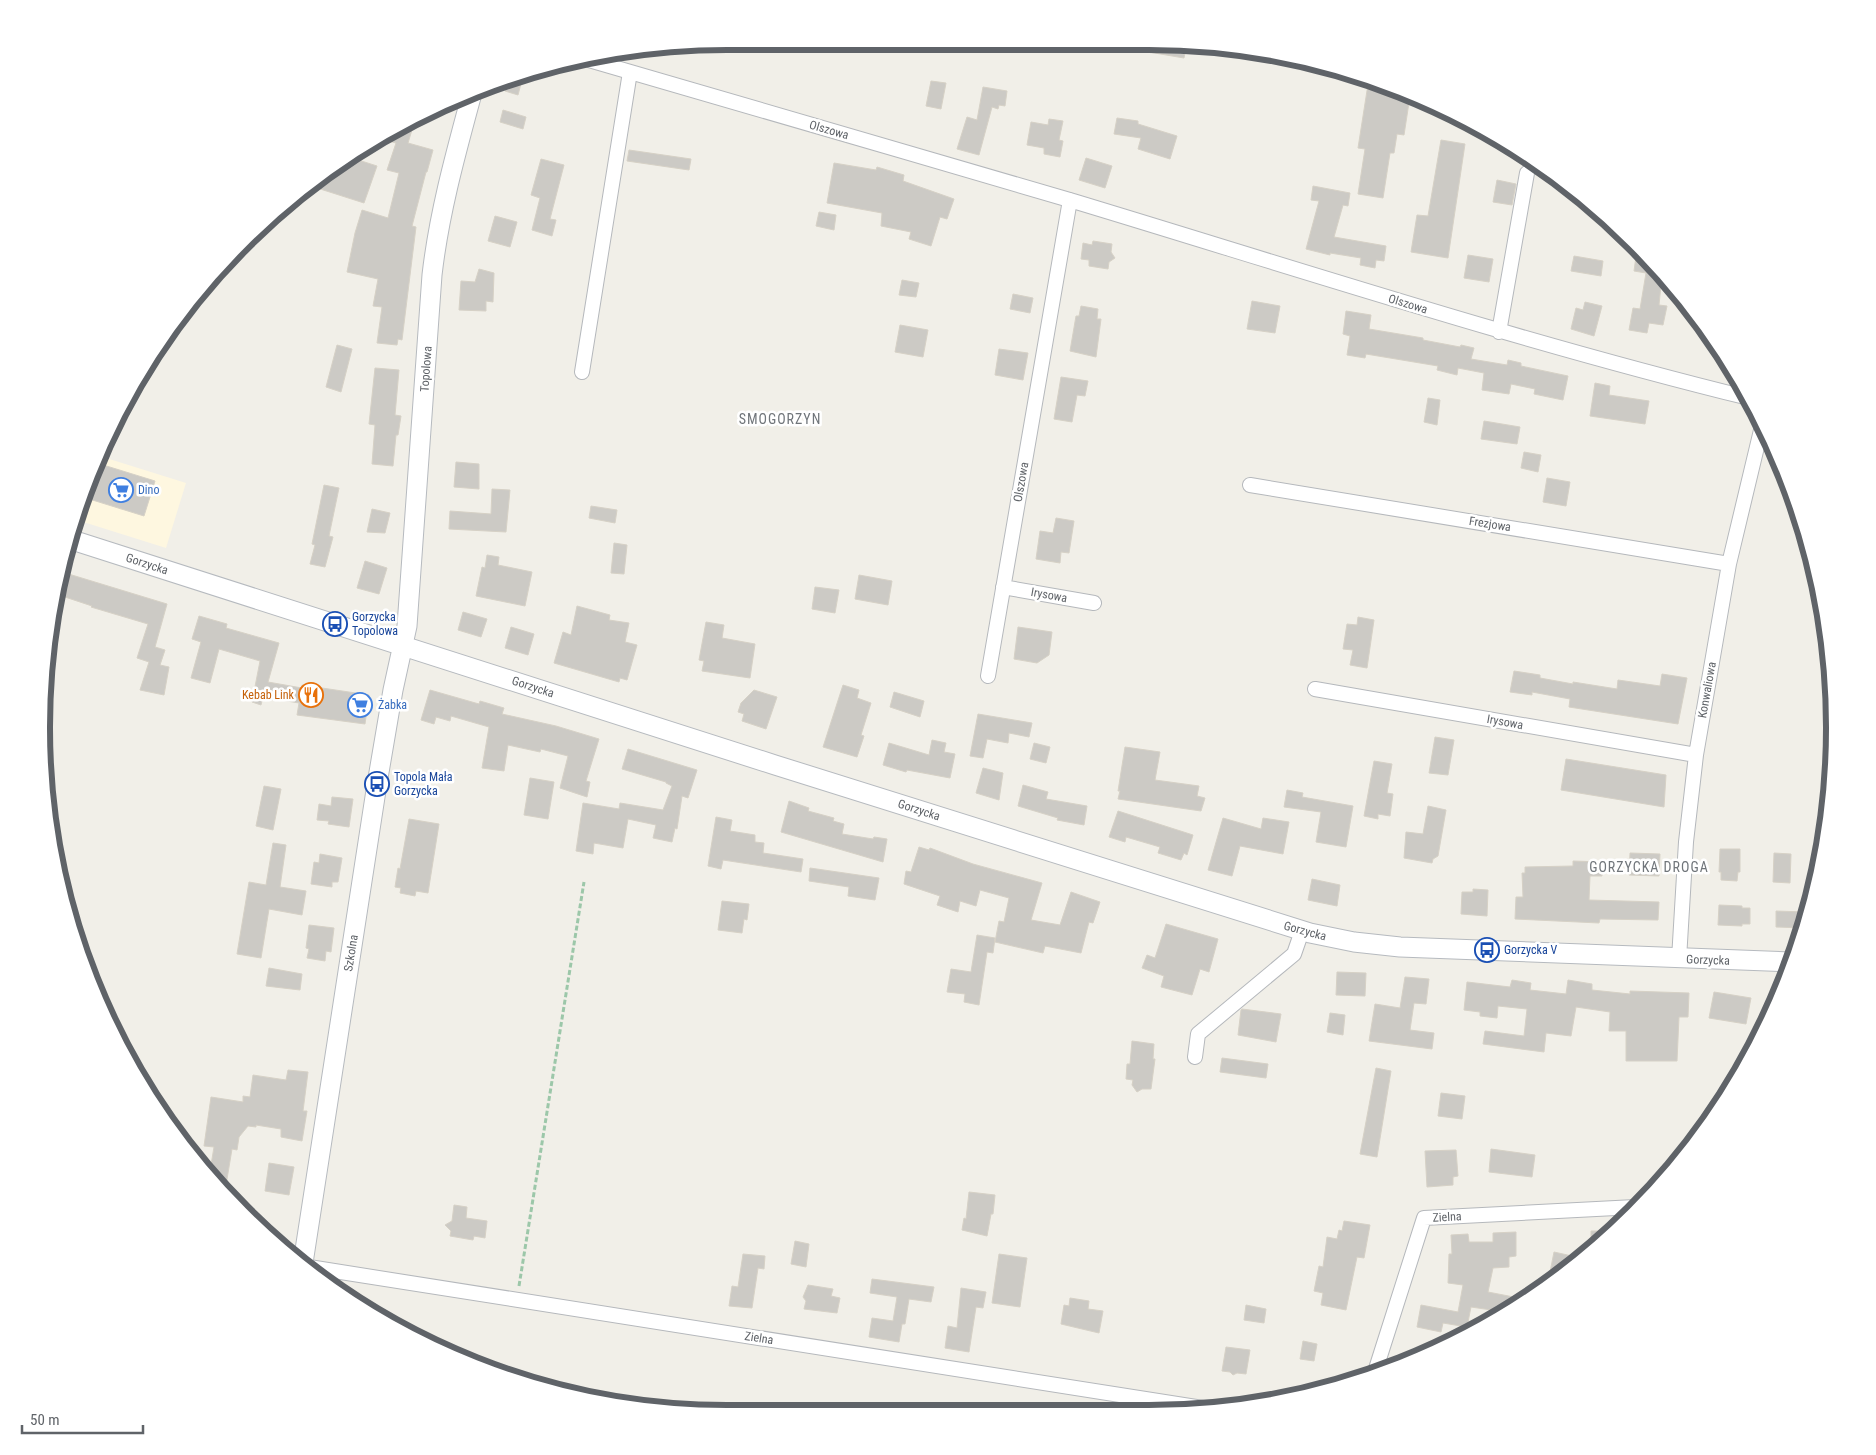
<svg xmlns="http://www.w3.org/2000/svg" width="1876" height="1455" font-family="'Roboto Condensed',sans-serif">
<rect width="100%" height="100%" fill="#f1efe8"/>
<path fill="#fef7e0" d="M103,457l83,26 -20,65 -89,-28z"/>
<path fill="#cccac5" stroke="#d6d1c6" d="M1138,43h49l-3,15 -47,-8z
M523,76l-5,19 -13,-4 2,-9z
M1369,78l41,18 -6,39 -7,-1 -3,19h-4l-7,45 -25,-4 7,-45 -7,-1z
M931,81l15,2 -5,26 -15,-3z
M983,87l24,4 -2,15 -6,-1 -1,4 -6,-2 -13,48 -22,-6 10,-32 10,3z
M503,110l23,7 -3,12 -23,-7z
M1117,118l21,3v3l39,12 -7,23 -32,-10 3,-11 -27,-4z
M1049,119l14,2 -4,19 4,1 -3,16 -16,-3v-6l-17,-3 4,-23 17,3z
M415,120l-7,23 25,7 -6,22h-1l-14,54 4,1 -14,113 -4,-1 -1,6 -20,-2 5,-36 -9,-1 5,-27 -31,-7 8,-39 7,-23 26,8 11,-45 -12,-3 9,-27 -18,-5 6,-5z
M1441,140l24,4 -17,114 -37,-6 6,-37 11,1z
M629,150l62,9 -2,11 -62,-9z
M352,158l25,8 -13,37 -50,-16z
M1086,158l26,8 -7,22 -26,-8z
M541,159l23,6 -14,54 6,1 -4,16 -20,-6 8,-32 -9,-3z
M834,163l42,7 1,-3 27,8 -1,6 51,18 -7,20 -7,-2 -9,29 -22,-7 2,-7 -30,-6 1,-13 -55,-10z
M1497,180l19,4 -4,21 -19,-3z
M1313,186l37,7 -2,13 -5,-1 -9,32 52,9 -2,15 -8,-1 -1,8 -15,-3 1,-7 -31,-5v2l-24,-6 13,-48 -8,-1z
M819,212l17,3 -2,15 -18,-4z
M495,216l22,6 -7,25 -22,-6z
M1093,241l19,3 -1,8 4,6 -6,4 -1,7 -19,-3v-6l-8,-1 2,-16 9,2z
M1637,249l28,27 -3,-1 -3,30 8,1 -4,19 -14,-2 -2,10 -18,-3 4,-22 7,1 6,-36 -12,-2z
M1468,255l25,4 -4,23 -25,-4z
M1574,256l29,5 -2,15 -30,-5z
M479,269l15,4 -1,29 -7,-1v10l-27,-1 2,-29 14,1z
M902,280l17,3 -3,14 -17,-2z
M1013,294l20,4 -3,15 -20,-4z
M1252,301l28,5 -5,27 -28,-4z
M1585,302l17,4 -8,30 -23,-7 5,-21 7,2z
M1081,306l17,3 -1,10h4l-5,38 -26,-6 6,-35h3z
M1346,311l25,4 -2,14 54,9v2l37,7 1,-2 13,3 -3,11 36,6 1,-5 13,3v3l47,10 -5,24 -29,-6 1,-5 -24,-5 -2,10 -27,-4 2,-17 -26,-5 -1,7 -20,-5 1,-4 -72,-12 -1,4 -18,-3 3,-19 -7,-2z
M900,325l28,5 -5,27 -28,-5z
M337,345l15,4 -11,43 -15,-5z
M999,349l29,4 -5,27 -28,-5z
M375,368l24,2 -4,45 6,1 -3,19h-2l-3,31 -21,-2 3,-39 -6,-1z
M1061,377l27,4 -3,15 -8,-1 -5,27 -18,-3z
M1595,383l15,3 -1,9 40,6 -4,23 -55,-8z
M1428,398l12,2 -3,25 -13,-3z
M1484,421l36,6 -3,17 -36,-5z
M1524,452l17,3 -3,17 -17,-4z
M456,462l23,2v25l-25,-2z
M100,464l55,17 -11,35 -58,-18z
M1547,478l23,4 -4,24 -23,-4z
M324,485l15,3 -10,48 4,1 -8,30 -15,-3 5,-19 -3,-1z
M492,489l18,1 -4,42 -57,-3 1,-18 41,3z
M591,506l26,4 -2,13 -26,-5z
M372,509l18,4 -5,20 -18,-1z
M1056,518l18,3 -5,32 -8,-1 -1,11 -24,-4 4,-28 13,2z
M614,543l13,2 -3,29 -13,-1z
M487,555l12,2 -1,8 34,7 -7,34 -49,-10 6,-29 3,1z
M365,561l22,7 -8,26 -22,-6z
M62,572l105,32 -12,43 10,3 -5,15 9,2 -5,28 -24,-5 9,-28 -12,-4 11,-34 -57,-17 1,-1 -33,-11z
M859,575l33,6 -4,24 -33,-6z
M815,587l24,3 -4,23 -23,-4z
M577,606l33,9 -1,5 20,3 -4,19 12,3 -10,35 -7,-2 -1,4 -65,-19 9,-31 8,3z
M463,612l24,7 -6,18 -23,-7z
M199,616l28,8 -1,4 53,15 -11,39 34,6v-3l67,10 -4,29 -68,-9 2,-12 -36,-6 -2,8 -9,-3 8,-41 -41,-12 -9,34 -19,-5 10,-36 -9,-3z
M1358,617l16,3 -7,48 -17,-3 3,-15 -10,-1 4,-25 10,1z
M706,622l18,3 -2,13 33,6 -5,34 -48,-7 2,-10 -5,-1z
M511,627l23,7 -6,21 -23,-7z
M1018,627l34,5 -3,23 -12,8 -23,-4z
M1514,671l26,4v3l33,6v-2l44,7 1,-9 42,6 2,-12 25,4 -9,46 -109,-17 1,-8 -38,-7v3l-22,-3z
M843,685l16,5 -2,8 14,5 -10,32 3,1 -7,21 -34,-10z
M430,690l49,14 1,-3 24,7 -2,6 54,12 43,13 -13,42 4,1 -3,15 -27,-9 8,-32 -27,-7 -1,3 -32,-7 -4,26 -22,-3 7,-41 -38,-11 -1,5 -14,-4 -2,7 -13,-4z
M754,690l23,7 -11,32 -24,-8 2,-7 -6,-2 3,-9z
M894,692l30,9 -4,16 -30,-10z
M978,714l54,9 -3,14 -20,-4 -1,10 -21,-4 -4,19 -13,-2z
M1435,737l19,3 -6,35 -19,-2z
M932,740l14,3 -2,9 11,2 -5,24 -43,-8 -1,2 -23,-7 6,-22 40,12z
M1034,743l16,4 -4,16 -16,-4z
M1125,747l35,5 -5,28 44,6 -2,10 8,2 -4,13 -83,-12 2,-8h-2z
M628,749l69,21 -9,28 -6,-2 -5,33 -2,-1 -3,14 -19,-4 3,-13 -28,-6 -5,29 -29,-5 -1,11 -17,-3 7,-48 36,6 1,-6 43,7 9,-24 -6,-3v-1l-44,-13z
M1566,759l100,16 -2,32 -103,-17z
M1374,761l18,3 -5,29 6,1 -3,22 -12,-2v5l-14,-3z
M983,768l20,5 -4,27 -23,-7z
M530,778l24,4 -6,37 -24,-4z
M1023,785l25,7 -2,7 41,7 -3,19 -27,-5 1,-2 -40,-12z
M264,786l17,3 -8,41 -17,-4z
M1287,790l16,3 -1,4 51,9 -7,41 -30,-5 5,-30 -37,-5z
M332,797l21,2 -4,28 -21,-3 1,-3 -12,-1 2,-16 12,2z
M789,801l20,7 -1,3 26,7 -1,3 11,3 -2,10 31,5 1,-2 13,2 -4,23 -102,-30z
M1428,806l18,4 -8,46 -5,3 -1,4 -28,-5 2,-26 17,2z
M1118,811l75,24 -6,20 -3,-2 -3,7 -23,-7 2,-6 -34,-10 -1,5 -16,-5z
M716,817l16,3 -2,11 25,4v7l9,1 -1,10 40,6 -2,13 -78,-12 -2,9 -13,-3z
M1223,818l38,11 2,-11 26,4 -6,32 -43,-8 -8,30 -24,-6z
M409,819l30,5 -11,69 -12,-2 -1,5 -15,-3 1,-5 -6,-1 3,-19 2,1z
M273,843l13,2 -6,42 26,4 -4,24 -33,-6 -8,49 -24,-4 12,-72 17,3z
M919,847l10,3 1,-2 43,16 69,19 -11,37 29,5 11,-33 29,10 -7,21 -4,-1 -8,31 -36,-7 -2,7 -48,-11 4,-21 5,1 5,-24 -29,-8 -4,16 -16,-5 -2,11 -21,-7 3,-9 -36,-12 2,-13 5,1z
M1720,849h20v23h-2l-1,9 -16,-1v-8h-2z
M1630,853l30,1 -1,22 -30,-1z
M1774,853l17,1 -1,29 -17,-1z
M320,854l22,4 -4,24h-6v5l-21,-3 3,-22 5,1z
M1573,861l29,1v14h-12l-1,24 70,2 -1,18 -58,-1 -1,4 -84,-4 1,-22h7l-1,-24h3v-6l48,-1z
M810,868l69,10 -4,22 -27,-4 1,-9 -40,-6z
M1312,879l28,6 -3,21 -29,-6z
M1473,889l15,1 -1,26 -26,-2 1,-22h11z
M722,901l27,3 -2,16 -3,-1 -2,14 -24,-3z
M1719,905l23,1v2h8v16h-8v2l-24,-1z
M1776,911l29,1 -2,16 -27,-1z
M1166,924l52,15 -9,33 -9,-3 -8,26 -31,-8 3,-11 -22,-8 5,-13 8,3z
M309,925l25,3 -3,24 -5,-1 -1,10 -18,-3 2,-9 -3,-1z
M977,935l18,3 -2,15 -6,-1 -8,53 -15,-3 1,-8 -18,-2 4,-23 20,3z
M269,968l33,6 -2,16 -34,-4z
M1337,972l29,1 -1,23 -29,-1z
M1405,977l24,2 -3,25 -12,-1 -4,27 24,3 -2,16 -63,-8 6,-37 25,4z
M1512,980l19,3 -1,7 36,4 2,-14 24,4v6l38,4v-3l59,2 -1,24h-9l-2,44h-51v-30h-17l1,-19 -34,-5 -5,29 -25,-3 -2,19 -61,-8 2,-13 39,5 3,-27 -29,-3 -1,12 -17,-2v-4l-16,-2 3,-28 43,5z
M1714,992l37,6 -5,26 -37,-6z
M1242,1009l39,5 -5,28 -38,-7 3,-25z
M1330,1013l15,2 -2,20 -16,-3z
M1132,1041l22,3 -1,15h2l-4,30h-9l-5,3 -5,-7 1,-5 -7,-1 1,-15h3z
M1222,1058l46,6 -2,14 -46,-6z
M1376,1068l15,3 -14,86 -17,-3z
M288,1070l20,2 -5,39h4l-5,30 -21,-4v-8l-25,-4v2l-8,-1 -9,11 -2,13 -5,-1 -7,42 -15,-20 4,-24 -10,-1 7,-49 32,5v-6l7,1 3,-22 33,5z
M1441,1093l24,3 -3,23 -24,-3z
M1491,1149l44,6 -3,22 -43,-5z
M1456,1150l2,26 -5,1v8l-26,2 -2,-36z
M269,1163l25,4 -5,28 -24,-4z
M969,1192l26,3 -2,19h-2l-4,22 -25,-6 2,-12 2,1z
M454,1205l13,2 -1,11 21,3 -2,17 -11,-2 -1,4 -23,-4 1,-5 -6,-6 7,-4z
M1344,1221l26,4 -6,33 -7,-1 -11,53 -25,-5 2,-12 -9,-2 5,-25 4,1 4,-30 10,2 2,-9 3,1z
M1591,1231h22l-12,12 -10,8z
M1516,1232v24l-7,1v10l-16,1 -5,24 36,7 -19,13 -34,-5 -4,20 -24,-4 -2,9 -24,-5 4,-22 37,7 5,-27 -15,-2 1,-29h3l-1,-19 17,-1 1,8h24v-9z
M795,1241l14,3 -3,23 -15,-3z
M1554,1252l27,6 -33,24z
M743,1254l22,2 -1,13 -6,-1 -6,40 -23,-2 3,-20 6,1z
M999,1254l28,4 -7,49 -28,-4z
M872,1279l62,8 -3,15 -22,-3 -4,25h-3l-3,18 -30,-5 3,-19 21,3 4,-24 -27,-4z
M808,1285l25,4 -2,7 9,2 -3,15 -33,-4 2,-8 -3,-4z
M961,1288l25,4 -3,16 -7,-1 -7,45 -24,-4 3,-22 9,2z
M1070,1298l19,3 -1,8 15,2 -4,22 -38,-9 3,-19 5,1z
M1246,1305l20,4 -2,14 -20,-3z
M1303,1341l14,3 -3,17 -14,-2z
M1226,1347l24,3 -4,24 -9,-1 -4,2 -3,-3 -8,-1z"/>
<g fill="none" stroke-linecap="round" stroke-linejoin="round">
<defs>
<path id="street" d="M589,60c160,48 323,93 484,141 225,68 448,141 676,197
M1499,332l28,-159
M582,372l48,-300
M1250,485l479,79
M1003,587l91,16
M988,676l82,-476
M1315,689l381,66
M1679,959l7,-117 10,-87 33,-191 33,-138
M1195,1057l3,-23 96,-80 8,-23
M309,1267l900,142
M1374,1375l50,-157 211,-11"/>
<path id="secondary" d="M69,539l706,226 535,168 44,9 46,5 390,15
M303,1263l74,-479 16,-94 14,-64 25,-351c7,-61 23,-119 39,-178"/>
</defs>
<use href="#street" stroke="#b5b8bc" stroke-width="16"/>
<use href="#secondary" stroke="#b6babf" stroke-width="21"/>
<path stroke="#9cc7a9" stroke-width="3" stroke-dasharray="5 2.5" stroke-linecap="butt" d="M519,1286l65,-404"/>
<use href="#street" stroke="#fff" stroke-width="14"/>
<use href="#secondary" stroke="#fff" stroke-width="19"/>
</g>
<defs>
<symbol id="supermarket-ring" viewBox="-11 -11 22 22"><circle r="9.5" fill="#fff" stroke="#3f7fe0" stroke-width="1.5"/><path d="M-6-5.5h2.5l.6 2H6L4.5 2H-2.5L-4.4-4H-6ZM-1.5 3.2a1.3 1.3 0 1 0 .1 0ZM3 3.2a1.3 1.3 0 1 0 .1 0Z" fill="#3f7fe0"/></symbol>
<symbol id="bus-ring" viewBox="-11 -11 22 22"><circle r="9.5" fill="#fff" stroke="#1a4fb4" stroke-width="1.5"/><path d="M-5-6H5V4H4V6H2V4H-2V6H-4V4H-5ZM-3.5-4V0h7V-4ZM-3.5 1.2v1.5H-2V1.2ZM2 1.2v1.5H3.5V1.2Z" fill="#1a4fb4"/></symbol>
<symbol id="restaurant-ring" viewBox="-11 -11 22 22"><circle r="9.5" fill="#fff" stroke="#e8710a" stroke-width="1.5"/><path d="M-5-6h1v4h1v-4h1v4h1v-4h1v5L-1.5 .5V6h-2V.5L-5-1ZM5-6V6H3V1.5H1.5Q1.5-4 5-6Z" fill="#e8710a"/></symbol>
</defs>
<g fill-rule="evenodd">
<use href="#supermarket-ring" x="107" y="476" width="28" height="28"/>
<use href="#bus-ring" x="321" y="610" width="28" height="28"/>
<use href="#restaurant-ring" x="297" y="681" width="28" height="28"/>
<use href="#supermarket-ring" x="346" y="691" width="28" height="28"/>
<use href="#bus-ring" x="363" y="770" width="28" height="28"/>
<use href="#bus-ring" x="1473" y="936" width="28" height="28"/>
</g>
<g text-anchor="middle" stroke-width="5" stroke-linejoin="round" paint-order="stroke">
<g font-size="12" fill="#5f6368" stroke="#fff">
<text transform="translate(829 130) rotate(16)" y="4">Olszowa</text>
<text transform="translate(1408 304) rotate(17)" y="4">Olszowa</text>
<text transform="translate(426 369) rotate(-86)" y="4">Topolowa</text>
<text transform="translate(1021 482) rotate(-80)" y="4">Olszowa</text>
<text transform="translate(1490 524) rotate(9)" y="4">Frezjowa</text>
<text transform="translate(147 564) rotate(18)" y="4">Gorzycka</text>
<text transform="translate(1049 595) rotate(10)" y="4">Irysowa</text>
<text transform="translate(533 687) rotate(18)" y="4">Gorzycka</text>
<text transform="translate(1707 690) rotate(-80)" y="4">Konwaliowa</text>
<text transform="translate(1505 722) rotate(10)" y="4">Irysowa</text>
<text transform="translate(919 810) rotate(18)" y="4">Gorzycka</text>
<text transform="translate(1305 931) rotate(15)" y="4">Gorzycka</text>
<text transform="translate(351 953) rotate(-81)" y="4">Szkolna</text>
<text transform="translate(1708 960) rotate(2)" y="4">Gorzycka</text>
<text transform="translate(1447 1217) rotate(-3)" y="4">Zielna</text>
<text transform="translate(759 1338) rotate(9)" y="4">Zielna</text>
</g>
<g font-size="12" fill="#366cbe" stroke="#fff" text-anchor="start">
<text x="138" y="494">Dino</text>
<text x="378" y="709">Żabka</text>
</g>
<g font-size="12" fill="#164399" stroke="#fff" text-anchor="start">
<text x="352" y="621">Gorzycka<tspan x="352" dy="14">Topolowa</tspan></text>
<text x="394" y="781">Topola Mała<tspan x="394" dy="14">Gorzycka</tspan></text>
<text x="1504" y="954">Gorzycka V</text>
</g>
<g font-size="12" fill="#c56008" stroke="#fff" text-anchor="end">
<text x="294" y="699">Kebab Link</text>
</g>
<g font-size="14" letter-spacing="1" fill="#70757a" stroke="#fff">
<text x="780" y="424">SMOGORZYN</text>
<text x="1649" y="872">GORZYCKA DROGA</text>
</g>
</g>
<path d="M0 0H1876V1455H0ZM727 50H1149A677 677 0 0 1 1826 727V728A677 677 0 0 1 1149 1405H727A677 677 0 0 1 50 728V727A677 677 0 0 1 727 50Z" fill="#fff" fill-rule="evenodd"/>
<path fill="none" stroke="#5f6368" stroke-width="6" d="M727 50H1149A677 677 0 0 1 1826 727V728A677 677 0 0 1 1149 1405H727A677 677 0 0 1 50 728V727A677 677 0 0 1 727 50Z"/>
<path d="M22 1425v8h121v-8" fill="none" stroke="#5f6368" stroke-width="2.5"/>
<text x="30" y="1425" font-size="15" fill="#5f6368" stroke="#ffffff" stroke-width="4" paint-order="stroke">50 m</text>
</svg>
